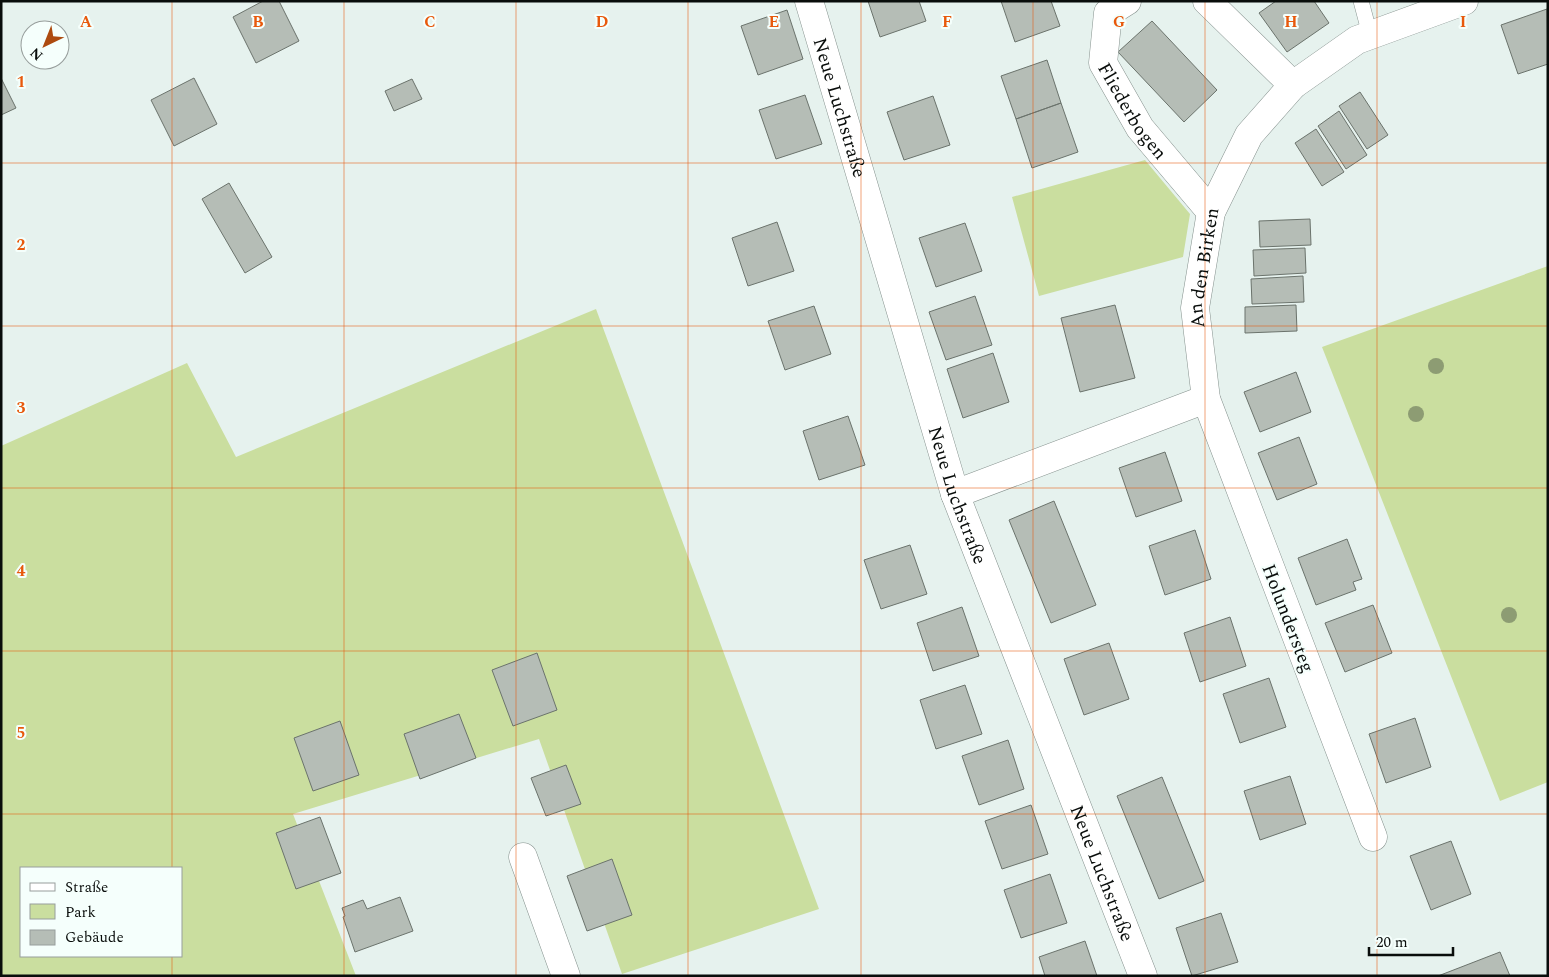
<svg xmlns="http://www.w3.org/2000/svg" width="1549" height="977" font-family="Spectral,serif">
<rect width="100%" height="100%" fill="#e6f2ee"/>
<path fill="#cade9f" fill-rule="evenodd" d="M1145,160l45,54 -7,43 -144,39 -27,-99z
M1548,266v516l-48,19 -178,-454z
M596,309l223,600 -197,65 -83,-235 -246,75 63,162h-355v-530l186,-83 49,94zM21,868h160v88h-160z"/>
<path fill="#b5bdb6" stroke="#6b736c" d="M263,1h16l20,40 -43,22 -23,-46z
M868,1h51l7,20 -46,16z
M1001,1h50l9,25 -45,16z
M1276,1h38l15,22 -42,29 -28,-39z
M1547,9l1,55 -30,10 -17,-49z
M787,10l16,49 -45,16 -17,-49z
M1152,21l65,69 -33,32 -66,-70z
M1047,60l14,43 -45,16 -15,-43z
M1,78l15,30 -15,7z
M194,78l23,46 -43,22 -23,-46z
M412,79l10,20 -28,12 -9,-20z
M1360,92l28,43 -21,14 -28,-43z
M805,95l17,49 -46,15 -17,-49z
M933,96l17,49 -46,15 -17,-48z
M1061,103l17,49 -46,16 -16,-49z
M1339,111l28,44 -21,14 -28,-43z
M1316,129l28,43 -22,14 -27,-43z
M229,183l43,74 -27,16 -43,-74z
M1310,219l1,26 -51,2 -1,-26z
M777,222l17,49 -46,15 -16,-48z
M965,223l17,48 -46,16 -17,-49z
M1305,248l1,25 -52,3 -1,-26z
M1303,276l1,26 -52,2 -1,-25z
M975,296l17,49 -46,15 -17,-48z
M1115,305l20,73 -55,14 -19,-74z
M1296,305l1,26 -52,2v-26z
M814,306l17,48 -46,16 -17,-49z
M993,353l16,49 -46,16 -16,-49z
M1296,372l15,40 -51,20 -16,-40z
M848,416l17,49 -46,15 -16,-49z
M1299,437l18,47 -40,16 -19,-47z
M1165,452l17,49 -46,16 -17,-49z
M1054,501l42,104 -45,18 -42,-103z
M1195,530l16,49 -46,16 -16,-49z
M1347,539l15,40 -9,3 3,8 -40,15 -18,-47z
M910,545l17,49 -46,15 -17,-49z
M1373,605l19,48 -47,19 -20,-49z
M962,607l17,49 -46,15 -16,-48z
M1230,617l16,49 -46,16 -16,-49z
M1109,643l20,56 -45,16 -20,-56z
M537,653l20,57 -44,16 -21,-56z
M1269,678l17,49 -46,16 -17,-49z
M965,685l17,49 -46,15 -16,-49z
M459,714l17,44 -56,21 -16,-45z
M1415,718l16,49 -45,16 -17,-49z
M340,721l19,54 -46,16 -19,-53z
M1008,740l16,49 -45,16 -17,-49z
M566,765l15,39 -35,12 -15,-38z
M1290,776l16,48 -46,16 -16,-49z
M1162,777l42,104 -45,18 -42,-103z
M1031,805l17,49 -46,15 -17,-48z
M320,817l21,56 -45,16 -20,-56z
M1451,841l20,53 -40,16 -21,-54z
M612,859l20,56 -45,16 -20,-55z
M1050,874l17,49 -46,15 -17,-48z
M400,897l13,34 -58,21 -12,-35 2,-1 -3,-8 21,-8 4,9z
M1221,913l17,49 -46,14 -16,-48z
M1085,941l12,35h-52l-6,-19z
M1500,952l10,24h-72z"/>
<g fill="none" stroke-linecap="round" stroke-linejoin="round">
<defs>
<path id="lane" d="M1361,1l9,34"/>
<g id="street">
<path id="s1" d="M809,1l146,493 188,482"/>
<path id="s2" d="M1127,1l-19,12 -5,50 37,65 71,84"/>
<path d="M1207,1l86,84"/>
<path d="M955,494l251,-95"/>
<path id="s3" d="M1373,837l-167,-438 -11,-91 16,-96 38,-77 44,-50 64,-45 107,-39"/>
<path d="M523,857l43,119"/>
</g>
</defs>
<use href="#lane" stroke="#85918d" stroke-width="16"/>
<use href="#street" stroke="#85918d" stroke-width="29"/>
<use href="#lane" stroke="#fff" stroke-width="15"/>
<use href="#street" stroke="#fff" stroke-width="28"/>
</g>
<g fill="#8d9c73">
<circle cx="1436" cy="366" r="8"/>
<circle cx="1416" cy="414" r="8"/>
<circle cx="1509" cy="615" r="8"/>
</g>
<path fill="none" stroke="#e8590c" stroke-width="1" stroke-opacity="0.55" d="M172,1v867M344,1v975M516,1v975M688,1v975M861,1v975M1033,1v975M1205,1v975M1377,1v975M1,163h1547M1,326h1547M1,488h1547M1,651h1547M1,814h1547M172,956v20"/>
<g text-anchor="middle" stroke-width="4" stroke-linejoin="round" paint-order="stroke">
<g font-size="19" fill="#090d0b" stroke="#f5fffc">
<text dy="7" stroke="none"><textPath href="#s1" startOffset="111">Neue Luchstraße</textPath></text>
<text dy="7" stroke="none"><textPath href="#s2" startOffset="129">Fliederbogen</textPath></text>
<text dy="7" stroke="none"><textPath href="#s3" startOffset="601">An den Birken</textPath></text>
<text dy="7" stroke="none"><textPath href="#s1" startOffset="516">Neue Luchstraße</textPath></text>
<text transform="translate(1289 618) rotate(69)" y="7">Holundersteg</text>
<text dy="7" stroke="none"><textPath href="#s1" startOffset="921">Neue Luchstraße</textPath></text>
</g>
</g>
<g font-size="16" text-anchor="middle" font-weight="bold" fill="#e8590c" stroke="#f5fffc" stroke-width="4" stroke-linejoin="round" paint-order="stroke">
<text x="86" y="27">A</text>
<text x="258" y="27">B</text>
<text x="430" y="27">C</text>
<text x="602" y="27">D</text>
<text x="774" y="27">E</text>
<text x="947" y="27">F</text>
<text x="1119" y="27">G</text>
<text x="1291" y="27">H</text>
<text x="1463" y="27">I</text>
<text x="21" y="87">1</text>
<text x="21" y="250">2</text>
<text x="21" y="413">3</text>
<text x="21" y="576">4</text>
<text x="21" y="738">5</text>
</g>
<rect width="1549" height="977" fill="none" stroke="#090d0b" stroke-width="5"/>
<rect x="20" y="867" width="162" height="90" fill="#f5fffc" stroke="#979e9c"/>
<rect x="30" y="883" width="25" height="8" fill="#ffffff" stroke="#979e9c"/>
<text x="65" y="892" font-size="15" fill="#090d0b">Straße</text>
<rect x="30" y="904" width="25" height="15" fill="#cade9f" stroke="#979e9c"/>
<text x="65" y="917" font-size="15" fill="#090d0b">Park</text>
<rect x="30" y="930" width="25" height="15" fill="#b5bdb6" stroke="#979e9c"/>
<text x="65" y="942" font-size="15" fill="#090d0b">Gebäude</text>
<g transform="translate(45 45) rotate(223)"><circle r="24" fill="#f5fffc" stroke="#979e9c"/>
<path d="M0-4L9 19L0 12L-9 19Z" fill="#ad4b10"/>
<text y="-8" font-size="14" font-weight="bold" text-anchor="middle" fill="#090d0b">N</text>
</g>
<path d="M1369 947v8h84v-8" fill="none" stroke="#090d0b" stroke-width="2.5"/>
<text x="1376" y="947" font-size="15" fill="#090d0b" stroke="#f5fffc" stroke-width="4" paint-order="stroke">20 m</text>
</svg>
